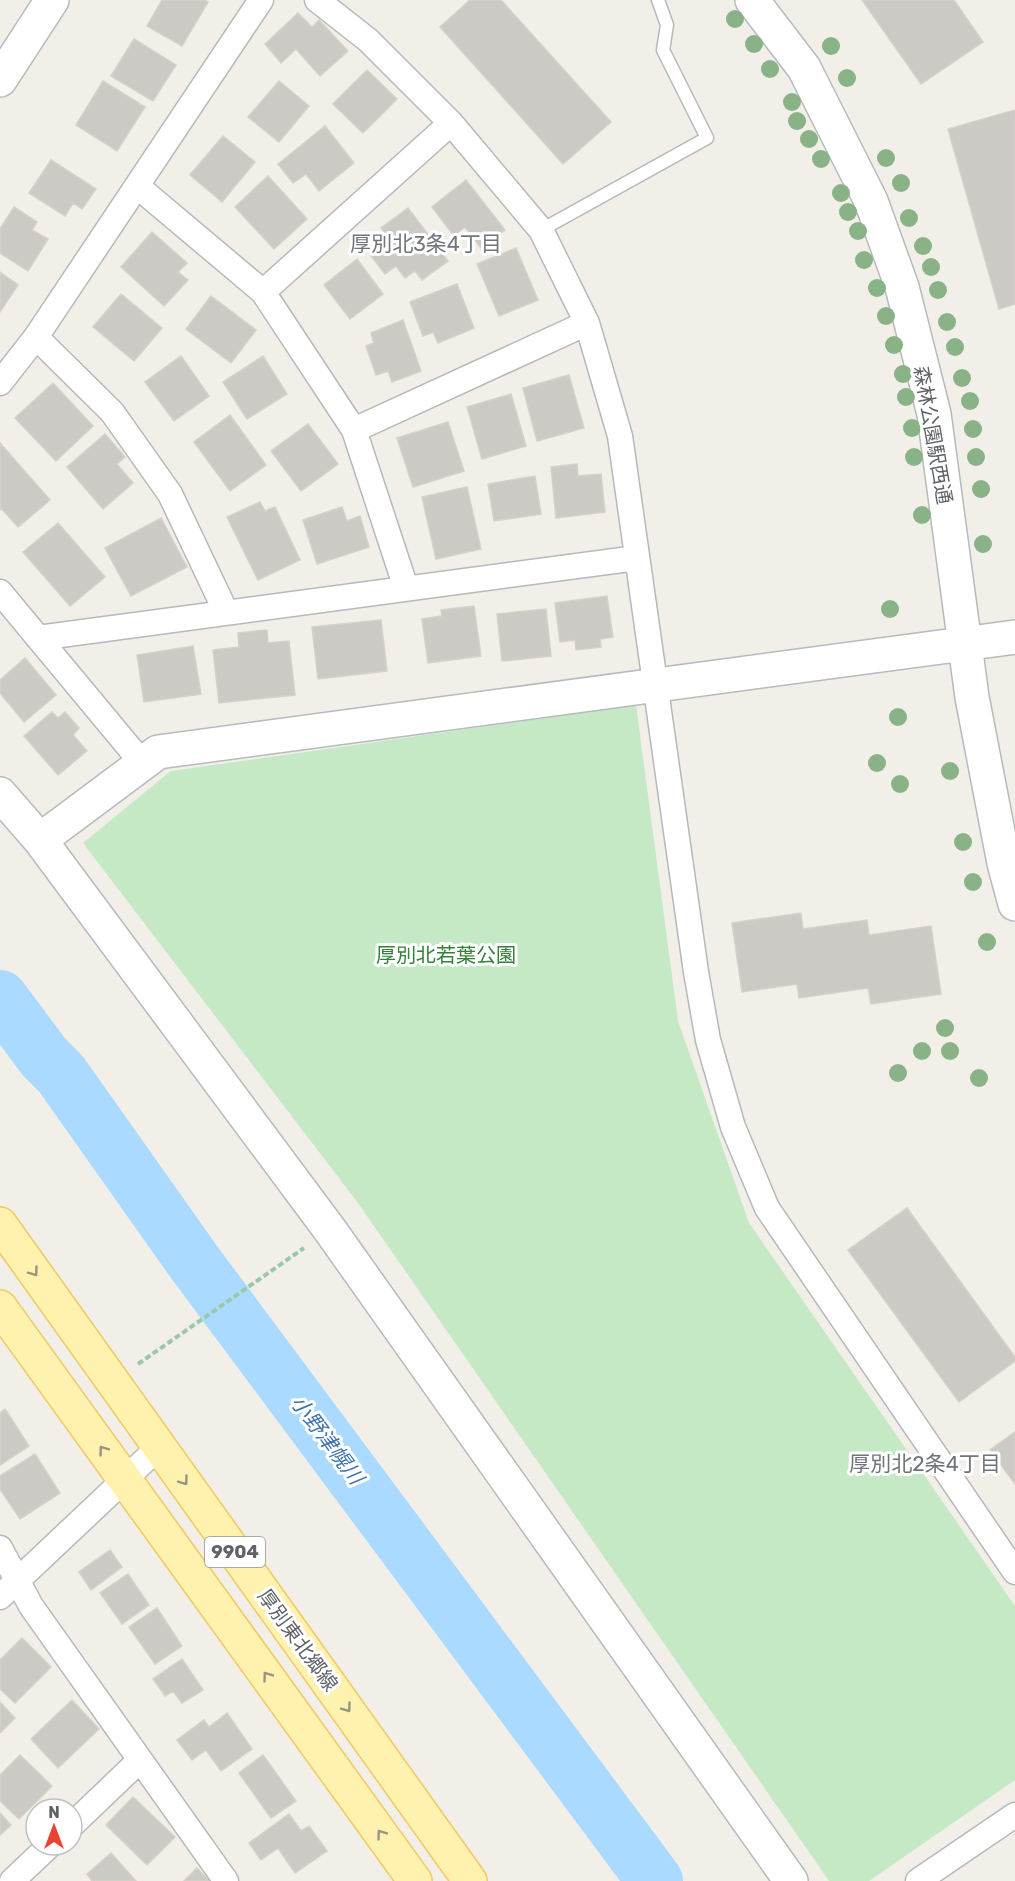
<svg xmlns="http://www.w3.org/2000/svg" width="1015" height="1881" font-family="Rubik,'Noto Sans JP',sans-serif">
<rect width="100%" height="100%" fill="#f1efe8"/>
<path fill="#c5e8c5" d="M636,705l42,316 71,202 266,383v174l-146,101h-40l-471,-678 -275,-360 88,-72z"/>
<g fill="none" stroke-linecap="round" stroke-linejoin="round">
<path stroke="#aadaff" stroke-width="56" d="M0,998l44,59 17,17 133,188 461,619"/>
</g>
<path fill="#cccac5" stroke="#d6d1c6" stroke-width="1.5" d="M162,0h43l3,2 -26,44 -35,-20z
M470,0h31l110,122 -48,42 -123,-137z
M862,0h92l29,42 -62,42z
M298,13l14,14 7,-7 29,31 -28,25 -24,-27 -15,14 -16,-19z
M134,39l42,26 -23,36 -42,-25z
M367,70l30,29 -34,34 -30,-29z
M103,81l42,26 -28,44 -41,-26z
M279,81l30,25 -30,36 -31,-25z
M1015,110v194l-16,5 -51,-180z
M325,126l29,37 -35,28 -13,-17 -13,9 -15,-19z
M223,136l32,26 -33,40 -32,-27z
M51,160l45,29 -14,20 -9,-6 -8,13 -36,-23z
M268,176l39,43 -33,30 -39,-42z
M466,180l39,50 -24,18 -16,-21 -11,9 -22,-29z
M14,207l23,15 -5,8 16,9 -20,32 -28,-18v-24z
M408,208l40,53 -26,19 -7,-9 -10,7 -9,-12 -11,8 -14,-18 20,-15 -10,-13z
M152,232l35,31 -9,9 10,8 -24,26 -43,-39z
M516,248l22,52 -39,16 -22,-52z
M357,259l26,35 -33,25 -26,-34z
M0,272l18,13 -18,27z
M457,284l17,44 -36,15 -5,-11 -10,4 -13,-34z
M121,294l41,34 -28,33 -41,-34z
M211,296l45,34 -25,33 -45,-34z
M403,320l18,51 -29,11 -4,-11 -12,4 -10,-29 8,-3 -3,-10z
M181,356l28,40 -35,25 -29,-39z
M263,356l24,38 -40,25 -24,-37z
M569,375l15,53 -47,13 -14,-53z
M53,383l40,43 -37,35 -41,-43z
M511,394l15,52 -44,13 -15,-52z
M230,415l36,50 -36,26 -36,-49z
M448,422l16,49 -51,16 -16,-49z
M308,424l30,40 -37,27 -30,-40z
M105,434l20,23 -8,7 16,19 -30,26 -36,-42z
M0,443l50,57 -32,27 -17,-19 -1,2z
M577,464l1,12 23,-2 4,38 -49,6 -5,-51z
M535,476l6,38 -47,7 -6,-37z
M467,487l14,62 -45,10 -14,-62z
M260,502l5,9 10,-4 25,53 -42,20 -31,-63z
M342,507l5,14 13,-5 9,31 -52,17 -14,-44z
M161,518l26,49 -56,29 -26,-48z
M58,523l47,54 -35,29 -47,-54z
M607,596l6,41 -13,2 1,8 -25,3 -1,-10 -15,2 -5,-39z
M474,606l7,50 -53,7 -6,-44 20,-3 -1,-6z
M546,609l5,47 -49,5 -5,-47z
M381,620l6,51 -69,8 -6,-52z
M267,630l1,13 21,-2 6,54 -76,8 -6,-53 26,-3 -1,-14z
M193,646l8,48 -57,8 -7,-47z
M25,658l31,37 -32,27 -24,-29v-13z
M52,712l6,6 7,-6 14,16 -6,7 14,16 -29,24 -34,-39z
M801,913l2,16 64,-9 2,15 62,-9 10,68 -70,10 -3,-16 -69,10 -2,-14 -55,8 -10,-69z
M907,1208l108,149v4l-56,41 -111,-152z
M5,1409l24,37 -29,19v-52z
M1015,1432v52l-25,-34z
M35,1454l25,39 -40,26 -20,-30v-13z
M110,1550l12,17 -31,23 -12,-18z
M128,1574l21,31 -27,19 -22,-31z
M157,1608l25,38 -27,18 -26,-37z
M22,1638l29,29 -36,36 -15,-14v-29z
M182,1659l21,31 -21,13 -9,-12 -8,5 -12,-17z
M72,1700l27,29 -41,39 -27,-29z
M0,1702l15,16 -15,15z
M227,1713l25,36 -31,22 -15,-21 -14,10 -15,-20 27,-20 5,7z
M20,1755l32,31 -33,33 -19,-18v-26z
M263,1755l33,46 -25,17 -32,-45z
M133,1797l42,40 -28,28 -41,-40z
M0,1813l11,12 -11,10z
M289,1814l12,17 8,-5 18,25 -32,22 -17,-25 -17,12 -12,-17z
M111,1853l25,28h-44l-5,-7z
M197,1868l12,13h-25z"/>
<g fill="none" stroke-linecap="round" stroke-linejoin="round">
<defs>
<path id="lane" d="M541,230l166,-92 -44,-88 4,-25 -9,-25"/>
<path id="street" d="M317,0l51,40 83,83 90,107 46,93 33,113 76,536 12,68 25,87 34,81 248,364
M137,186l126,106 91,138 52,158
M263,292l188,-169
M36,337l76,75 58,82 56,118
M0,383l36,-46 225,-337
M354,430l233,-107
M0,592l143,172
M38,638l599,-80
M0,1548l31,58 195,275
M0,1597l160,-151
M72,1825l68,-65
M12,1881l38,-36
M918,1881l97,-66"/>
<path id="secondary" d="M752,0l52,68 67,133 31,86 32,127 38,283 32,166 11,41
M0,80l52,-80
M0,794l40,46 290,390 461,651
M40,840l118,-88 857,-115"/>
<path id="primary" d="M0,1224l470,657
M0,1307l415,574"/>
</defs>
<use href="#lane" stroke="#b5b8bc" stroke-width="15"/>
<use href="#street" stroke="#b5b8bc" stroke-width="27"/>
<use href="#secondary" stroke="#b6babf" stroke-width="36"/>
<use href="#primary" stroke="#f2c960" stroke-width="36"/>
<path stroke="#9cc7a9" stroke-width="4" stroke-dasharray="6 3" stroke-linecap="butt" d="M138,1364l166,-116"/>
<use href="#lane" stroke="#fff" stroke-width="12"/>
<use href="#street" stroke="#fff" stroke-width="24"/>
<use href="#secondary" stroke="#fff" stroke-width="33"/>
<use href="#primary" stroke="#fff2af" stroke-width="33"/>
</g>
<g fill="#89b387">
<circle cx="735" cy="19" r="9"/>
<circle cx="754" cy="44" r="9"/>
<circle cx="831" cy="46" r="9"/>
<circle cx="770" cy="69" r="9"/>
<circle cx="847" cy="78" r="9"/>
<circle cx="792" cy="102" r="9"/>
<circle cx="797" cy="121" r="9"/>
<circle cx="809" cy="139" r="9"/>
<circle cx="886" cy="158" r="9"/>
<circle cx="821" cy="159" r="9"/>
<circle cx="901" cy="183" r="9"/>
<circle cx="841" cy="193" r="9"/>
<circle cx="848" cy="212" r="9"/>
<circle cx="909" cy="218" r="9"/>
<circle cx="858" cy="231" r="9"/>
<circle cx="923" cy="246" r="9"/>
<circle cx="864" cy="260" r="9"/>
<circle cx="931" cy="267" r="9"/>
<circle cx="877" cy="288" r="9"/>
<circle cx="938" cy="290" r="9"/>
<circle cx="886" cy="316" r="9"/>
<circle cx="947" cy="322" r="9"/>
<circle cx="894" cy="345" r="9"/>
<circle cx="955" cy="347" r="9"/>
<circle cx="903" cy="374" r="9"/>
<circle cx="962" cy="378" r="9"/>
<circle cx="906" cy="397" r="9"/>
<circle cx="970" cy="401" r="9"/>
<circle cx="912" cy="428" r="9"/>
<circle cx="973" cy="429" r="9"/>
<circle cx="914" cy="457" r="9"/>
<circle cx="976" cy="457" r="9"/>
<circle cx="981" cy="489" r="9"/>
<circle cx="922" cy="515" r="9"/>
<circle cx="983" cy="544" r="9"/>
<circle cx="890" cy="609" r="9"/>
<circle cx="898" cy="717" r="9"/>
<circle cx="877" cy="763" r="9"/>
<circle cx="950" cy="771" r="9"/>
<circle cx="900" cy="784" r="9"/>
<circle cx="963" cy="842" r="9"/>
<circle cx="973" cy="882" r="9"/>
<circle cx="987" cy="942" r="9"/>
<circle cx="945" cy="1028" r="9"/>
<circle cx="922" cy="1051" r="9"/>
<circle cx="950" cy="1051" r="9"/>
<circle cx="898" cy="1073" r="9"/>
<circle cx="979" cy="1078" r="9"/>
</g>
<defs><path id="oneway-chevron" d="M-2-3.5L2.5 0L-2 3.5" fill="none" stroke-width="1.6" stroke-linecap="round" stroke-linejoin="round" transform="scale(1.5)"/></defs>
<g stroke="#979581">
<use href="#oneway-chevron" transform="translate(34 1272) rotate(54)"/>
<use href="#oneway-chevron" transform="translate(103 1450) rotate(-126)"/>
<use href="#oneway-chevron" transform="translate(184 1481) rotate(54)"/>
<use href="#oneway-chevron" transform="translate(267 1676) rotate(-126)"/>
<use href="#oneway-chevron" transform="translate(347 1708) rotate(54)"/>
<use href="#oneway-chevron" transform="translate(381 1834) rotate(-126)"/>
</g>
<g text-anchor="middle" stroke-width="6" stroke-linejoin="round" paint-order="stroke">
<rect fill="#fff" stroke="#8f9295" stroke-width="1.5" x="205" y="1537" width="60" height="30" rx="4.5"/>
<g font-size="18" font-weight="bold" fill="#5f6368">
<text x="235" y="1558">9904</text>
</g>
<g font-size="20" fill="#5f6368" stroke="#fff">
<text transform="translate(933 435) rotate(80)" y="7">森林公園駅西通</text>
<text transform="translate(298 1640) rotate(54)" y="7">厚別東北郷線</text>
</g>
<g font-size="20" fill="#348238" stroke="#fff">
<text x="446" y="962">厚別北若葉公園</text>
</g>
<g font-size="21" fill="#70757a" stroke="#fff">
<text x="426" y="251">厚別北3条4丁目</text>
<text x="925" y="1471">厚別北2条4丁目</text>
</g>
<g font-size="21" font-style="italic" fill="#4174aa" stroke="#fff">
<text transform="translate(327 1440) rotate(53)" y="7">小野津幌川</text>
</g>
</g>
<g transform="translate(54 1827)"><circle r="28" fill="#ffffff" stroke="#bfc1c3" stroke-width="1.5"/>
<path d="M0-4.5L10 22L0 15L-10 22Z" fill="#ea4335"/>
<text y="-9" font-size="16" font-weight="bold" text-anchor="middle" fill="#5f6368">N</text>
</g>
</svg>
